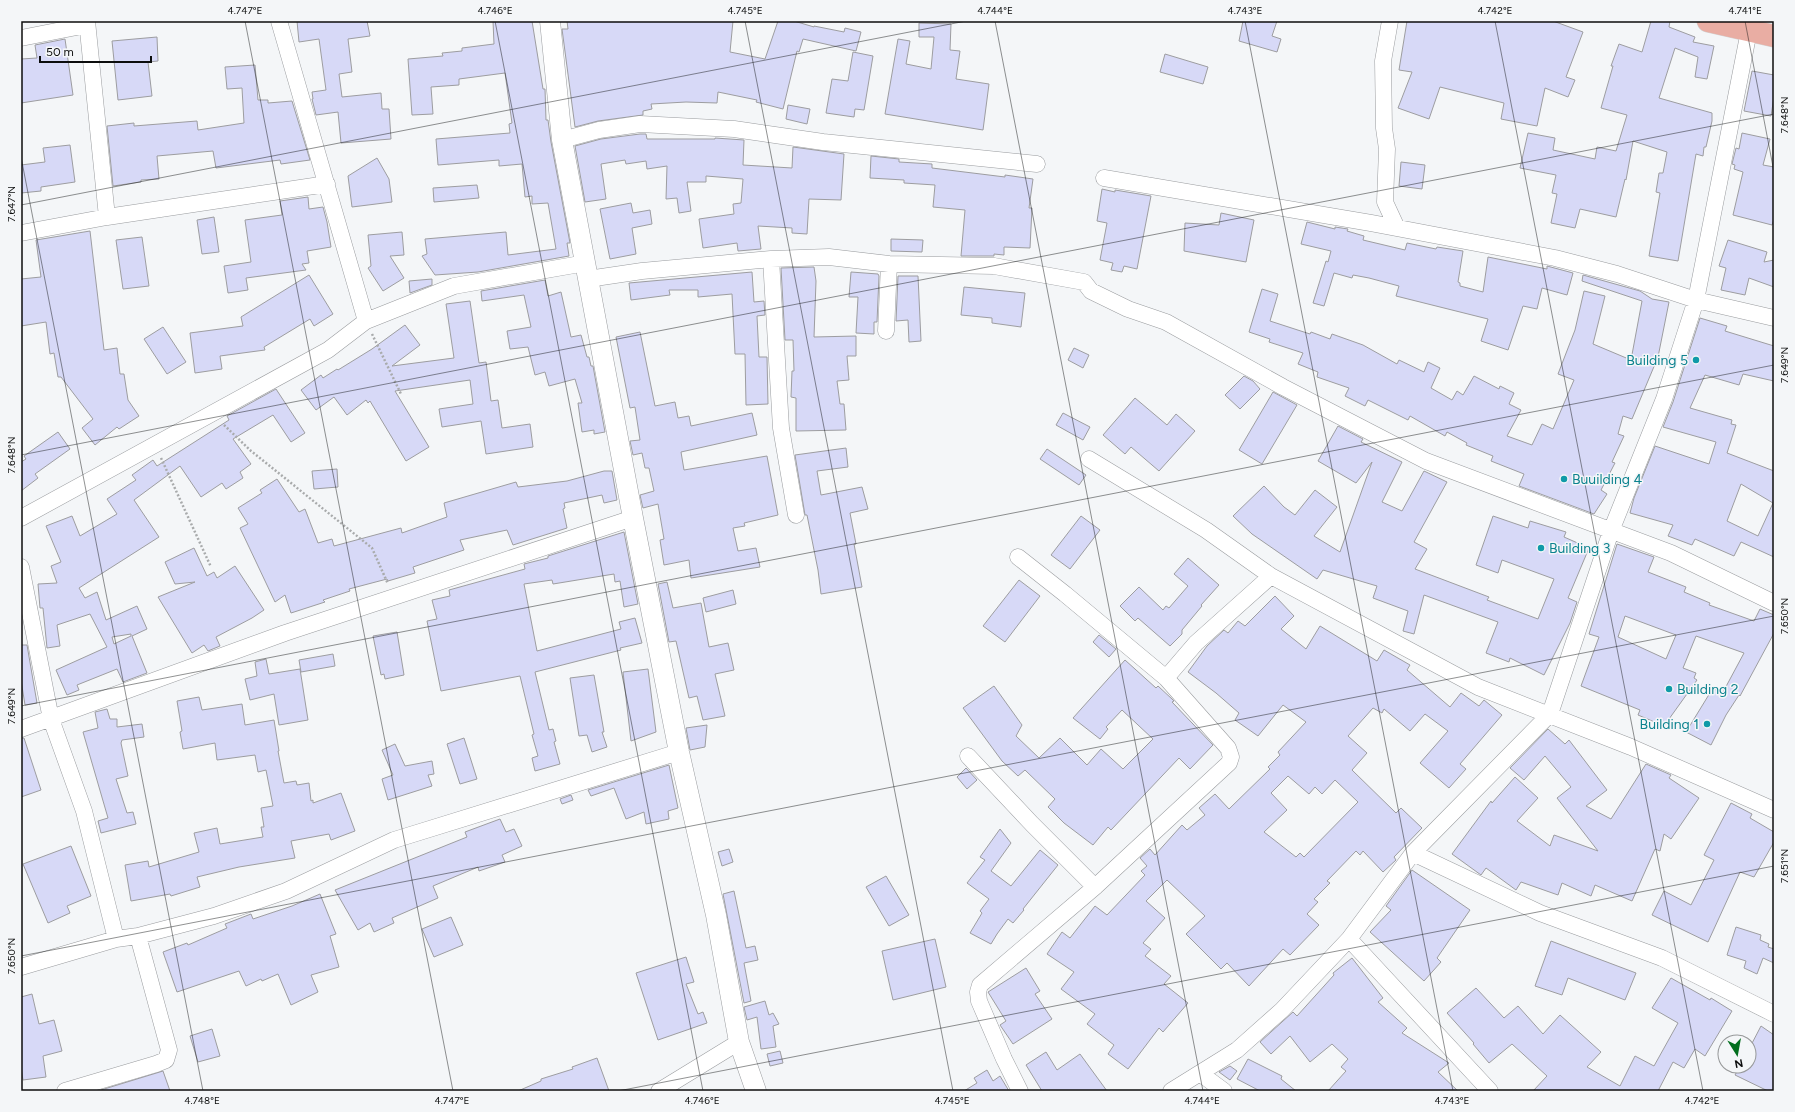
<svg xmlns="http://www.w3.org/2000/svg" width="1795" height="1112" font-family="Figtree,sans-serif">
<rect width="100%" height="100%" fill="#f4f6f8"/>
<path fill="#d7d9f7" stroke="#9d9da0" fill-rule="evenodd" d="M297,21h70l3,15 -22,3 4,33 -13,2 3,23 39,-4 1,16h7l2,30 -50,4 -3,-31 -22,3 -4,-16h1l-1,-7 14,-2 -7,-51 -20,3z
M493,21h39l11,68h2l1,31h2l3,22 19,101h-3l2,13 -91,16 -43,3 -13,-19 5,-2 -2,-15 81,-7 2,23 48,-6 -8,-46 -16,1v-8l-7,1 -3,-33 -23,2v-6l-61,5 -2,-26 74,-6 -1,-9 3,-1 -7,-50 -46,6v6l-28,2 2,27 -21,1 -4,-56 35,-3 -1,-3 20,-2v-3l32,-4z
M567,21h166l-3,31 35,7 13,-38h16l20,6v-1l30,6 1,-4 16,4 -5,19 -53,-12 -4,13 -2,-1 -14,58 -27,-7 1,-2 -39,-8 -1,11 -31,-1 -35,2 1,5 -9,2v4l-45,6 -23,6 -13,-98h6z
M1243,21h34l-5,15 9,3 -4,13 -38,-11z
M1407,21h146l30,11 -17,45 9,3 -7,17 -23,-9 -8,38 -36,-7 3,-16 -64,-16 -11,32 -31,-11 14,-36 -13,-2z
M1651,21h19l-1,6 26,10 -2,5 21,4 -7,33 -12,-2 3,-20 -23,-9 -16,50 53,15v8l-6,26h-2l-1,9 -7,-2 -18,107 -29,-5 11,-63 -4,-1 3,-19h4l4,-21 -34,-11 -7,39 -1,-1 -9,38 -36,-8 -5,19 -24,-5 6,-29 -5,-1 4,-18 -36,-7 8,-35 27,5 -2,12 42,9 2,-12 19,4 11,-36 -26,-7 12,-42h-2l8,-22 23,8z
M919,23l32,1 -1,26 10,1 -4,28 33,5 -6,46 -98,-16 13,-75 12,2 -4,23 25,5 3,-32h-15z
M157,37l1,24 -10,1 4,34 -34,4 -6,-59z
M65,39l8,56 -52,8v-44l16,-1 -2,-13z
M853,52l20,4 -9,54 -9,-1 -1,8 -28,-4 6,-34 16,2z
M1165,54l43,13 -5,17 -43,-12z
M255,65l3,35h10v3l24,-2 18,59 -29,4 -1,-4 -64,8 -3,-17 -56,5 2,23 -18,1v2l-28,4 -6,-60 27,-3v3l63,-5 1,9 46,-7 -2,-35 -15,1 -2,-22z
M1752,71l22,4v22l-3,19 -27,-5z
M788,105l22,4 -3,15 -21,-5z
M1742,133l28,6 -7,26 11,2v52l-2,6 -39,-10 10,-43 -9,-3 1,-4 -3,-1 4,-16 3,1z
M640,134h6l1,5h68v-1l29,2 -1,25 49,3 1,-21 51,7 -3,46 -32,-1 -2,35 -15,-1v-5l-34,-2 3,23 -23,2 -1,-8 -34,5 -4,-29 35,-5 -1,-10 8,-1 2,-24 -37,-3v6h-19l4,29 -12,2 -2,-15 -11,1 1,-33 -20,3 -1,-8 -20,3 -1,-4 -24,4 5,35 -21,3 -10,-56 26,-7z
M70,145l5,37 -34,5v4l-20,2v-28l24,-3 -2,-14z
M871,156l28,3v3l33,2v4l73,9v-2l28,4 -4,29h3l-2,40 -26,-1v8l-10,-1v2h-33l4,-46 -32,-3 2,-22 -31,-2v-3l-34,-2z
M377,158l12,21 3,23 -40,5 -4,-31z
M1401,162l24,3 -3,24 -23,-3z
M477,185l2,13 -45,4 -1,-14z
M1102,189l13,3v-2l36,6 -14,73 -13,-3 -2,6 -11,-2 2,-7 -13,-3 7,-37 -10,-2z
M308,197l1,12 14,-2 4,15 4,25 -24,4 2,12 -7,1 4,6 -60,8 2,12 -20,3 -4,-27 27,-4 -6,-42 37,-5 -2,-14z
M631,203l2,10 17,-3 2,14 -20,4 4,26 -26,5 -10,-50z
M1221,213l33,7 -8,42 -62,-11 1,-28 34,2z
M214,217l5,35 -17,2 -5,-34z
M1307,222l28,7v-2l13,2 -1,2 17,5 -1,4 42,10 2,-7 29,6 1,-2 26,4 -5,31 2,1v3l23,6 5,-35 59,12v-3l26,7 -6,22 -25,-7 -5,21 -14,-3 -15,44 -27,-9 7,-22 -92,-23 3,-10 -30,-8 -16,-3 -1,3 -18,-5 -10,33 -11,-3 13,-42 2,1 3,-11 -30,-7z
M90,231l14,119 13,-2 3,26h4l4,26 11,16 -20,13 -2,-2 -22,18 -13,-17 11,-9 -32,-42h-3l-4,-24 -4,1 -4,-32 -25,4v-47l20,-2 -5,-37z
M402,232l2,23 -14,1 14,22 -21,13 -15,-23 3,-2 -3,-31z
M142,237l7,49 -26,3 -7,-49z
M891,239l32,1 -1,12 -31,-1z
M1728,240l39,12 -3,10 10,-2v27l-25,-9 -4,17 -24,-5 5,-22 -7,-2z
M814,267l2,14 -2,56 42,-1v20h-9l2,24 -12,1 3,23h4l2,26 -50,1v-33l-5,-1 1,-26h2l-1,-31h-8l-4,-72z
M752,272l2,30 10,-1 1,14 -8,1 2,41h8l1,47 -22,1 -1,-51h-10l-3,-60 -34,3v-7h-29l1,5 -39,5 -2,-17z
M851,272l27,2 1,2 -2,46h-3v12l-18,-1 2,-36h-9z
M309,275l24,39 -19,12 -4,-7 -46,28 1,3 -45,6 2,13 -27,4 -5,-40 53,-7 -2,-9z
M1583,275l57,16 12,8 17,3 -11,55 -26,62 -9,-3 -5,18 6,2 -12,26 3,1 -14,27 6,4 -13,20 -75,-28 5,-12 -33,-13 2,-5 -27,-11 1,-2 -20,-11 -2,4 -35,-20 -2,4 -40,-20 -3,6 -20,-10 4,-8 -32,-11 1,-5 -20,-8 5,-11 -34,-11 1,-3 -21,-7 13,-43 16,5 -8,27 40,13 1,-2 19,7 2,-5 31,11 34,19 2,-4 25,12 4,-10 12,6 -9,20 21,12 5,-9 6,4 11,-19 25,13 1,-3 14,7 -5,11 12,6 -14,26 25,9 10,-21 11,5 21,-49 -16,-6 17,-44 9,-39 21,5 -12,48 38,16 11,-59 -60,-20z
M898,276h20l3,65 -12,1 -1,-22 -12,1z
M432,279v6l-22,8 -1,-12z
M545,280l3,16 13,-4 10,45 10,-2 6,22h2l2,9h2l12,66 -11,2v-4l-12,2 -4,-29h4l-7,-24 -26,7 -4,-14 -10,3 -7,-28 -18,2 -3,-18 24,-4 -7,-32 -42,6 -1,-10z
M964,287l61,6 -4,34 -29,-4v-5l-31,-3z
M470,301l9,62 7,-1 5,39 7,-1 4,28 28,-4 3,23 -47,7 -5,-33 -39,6 -3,-18 34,-5 -3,-24 -75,11 34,56 -23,14 -36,-60 -2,2 -2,-3 -19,15 -13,-18 -18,13 -15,-20 20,-15 2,3 14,-9 1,1 34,-21 33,-24 15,20 -28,21 62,-8 -8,-54z
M1700,318l27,8 -2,5 49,15v35l-31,-7 -4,11 -34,-10 -15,33 42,12 -1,4 5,1 -9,28 47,18v86l-33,-15 -7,14 -39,-17 -3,6 -24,-9 5,-11 -43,-12 4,-15 21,-52 54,18 7,-22 -53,-15 10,-25zM1741,484l32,19 -15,33 -31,-15z
M163,327l23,35 -19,12 -23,-35z
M640,332l15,74 20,-4 3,16 11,-2 2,10 61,-13 5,22 -76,17 3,18 83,-14 11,59 -34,8 1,3 -12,2 5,23 18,-3 4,19 -69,11 -2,-18 -25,5 -4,-25 4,-1 -6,-35 -15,4 -1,-4 -2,-9 14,-4 -5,-23h-4l-3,-15 -9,2 -3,-14 10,-1 -5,-33 -5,1 -14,-71z
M1074,348l15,7 -6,13 -15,-8z
M1244,376l9,5 7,8 -20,20 -15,-14z
M276,389l29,44 -14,9 -18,-27 -40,24 18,25 -11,8 3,6 -17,11 -4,-6 -21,14 -21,-31 -46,34 25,37 -80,51 6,10 12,-6 9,28 31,-14 10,23 -15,7 15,37 -24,9 -6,-13 -40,16 2,5 -12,5 -11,-25 51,-23 -17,-33 -33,11 3,21 -13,2 -4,-40h-3l-2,-24 19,-1 -6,-17 10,-4 -15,-36 26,-10 8,20 37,-22 -10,-15 29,-19 -4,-5 21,-15 4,6 72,-46 -2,-4zM131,634v2l-17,8 -2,-7z
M1273,392l24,13 -35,59 -23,-14z
M1135,398l32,27 9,-11 19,17 -36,40 -28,-24 -6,7 -22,-19z
M1063,413l27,14 -7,13 -27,-15z
M1338,426l25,13 -2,3 41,20 -20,40 20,9 22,-40 23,11 -33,60 13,7 -12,20 74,28 -2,3 51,19 16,-40 -52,-19 -4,13 -22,-8 17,-49 35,12 2,-7 36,11 -2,5 25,11 -21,50 9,4 -7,21 -26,52 -34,-17 -1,4 -23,-9 12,-31 -74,-27 -10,39 -11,-3 5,-20 -35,-13 4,-12 -54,-16 -6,9 -65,-45 -19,-18 31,-30 20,21 11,8 20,-25 22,17 -23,29 26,16 32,-90 -16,21 -38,-22z
M58,432l12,17 -35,25 3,4 -17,13v-29l5,-3 -2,-3z
M846,448l2,19 -31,4 4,24 41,-8 6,22 -18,4 6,31h-2l8,43 -41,7 -3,-24 -11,-55h-2l-10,-60z
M1047,449l39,26 -7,10 -39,-26z
M337,469l1,18 -24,2 -2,-18z
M604,471h8l5,29 -13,3 -2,-8 -38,8 1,5 -2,1 4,19 -54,17 -6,-15 -47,10 4,10 -51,17 2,6 -27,8 -1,-2 -38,10 1,2 -27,9 2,2 -34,11 -6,-18 -10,7 -35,-74 8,-4 -10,-16 24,-15 -2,-3 17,-11 22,33 6,-3 13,34 14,-4 2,7 67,-18 1,5 45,-16 -3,-14 72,-21 2,5 49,-6z
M1081,516l19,14 -30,39 -19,-14z
M624,532l14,72 -14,3 -4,-26 -5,1 -1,-8 -61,10 -1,-4 -28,4 13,67 84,-22 -2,-7 16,-4 7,25 -22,5 1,2 -86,22 14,58 4,-1 3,12 -2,1 6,22 -25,7 -3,-13 6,-2 -6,-21 2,-1 -14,-58 -79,15 -14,-70 10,-2 -5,-19 18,-4 -1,-6 76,-21 -1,-5 24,-6v-2z
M1617,544l37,13 -6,15 38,15 -2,5 26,11 -1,2 45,16 6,-12 14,6v18l-34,63 -1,-1 -13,20 -15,30 -25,-13 27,-44 9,6 22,-41 -48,-17 -13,32 13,5 -2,5 3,2 -33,46 -26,-11 2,-5 -59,-24 18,-49 -10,-3zM1625,616l51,19 -10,24 -48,-22z
M194,548l13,28 7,-4 3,6 18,-12 29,44 -12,8 -36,19 4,9 -12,5 -4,-6 -12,8 -34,-56 37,-15 -20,2 -10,-22z
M1188,558l31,27 -18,20 1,1 -20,24v4l-12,12 -32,-28 -3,3 -15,-15 19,-19 24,23 3,-4 3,2 19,-22 -14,-12z
M1019,580l21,16 -35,46 -22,-16z
M667,582l6,26 28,-5 8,44 19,-4 6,27 -19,4 10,42 -22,4 -6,-24 -8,2 -13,-57 -7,1 -11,-58z
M733,590l3,14 -30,8 -3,-14z
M1275,596l19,20 -13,13 25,20 14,-23 57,35 7,-11 26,15 -3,5 43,37 11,-14 18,13 5,-6 18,15 -42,49 6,5 -17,19 -29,-25 28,-32 -23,-17 -15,17 -26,-22 -2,4 -9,-5 -25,28 19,17 -15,17 44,43 5,-5 21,20 -28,29 2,3 -13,12 -20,-21 -3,4 -4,-4 -29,30 3,2 -16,16 4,3 -11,12 12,11 -29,30 -7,-6 -34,37 -22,-23 -6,6 -35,-35 19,-18 -38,-36 -21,21 19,17 -22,25 8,6 -6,7 26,20 -7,8 24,19 -25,29 -4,-4 -31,41 -20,-15 6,-9 -27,-21 8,-10 -34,-25 13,-17 -27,-18 15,-22 8,6 25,-32 12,9 38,-40 -4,-4 6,-5 -7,-8 10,-9 5,6 27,-30 5,5 18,-15 -6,-7 16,-14 14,15 41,-40 -2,-2 12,-12 -2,-3 28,-30 -23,-17 -25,31 -23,-16 4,-7 -23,-20 -28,-21 19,-26 17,-16 4,3 10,-12 7,5zM1288,776l21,18 6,-7 7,7 13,-14 23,22 -54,55 -4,-4 -4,4 -32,-25 23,-22 -16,-17z
M397,632l7,43 -19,4 -1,-5 -3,1 -8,-39z
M1099,635l17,14 -7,8 -16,-15z
M21,645h6l10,58 -12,2 -4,-25z
M333,654l2,12 -34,6 -2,-12z
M266,659l3,15 31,-5 8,51 -29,5 -5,-31 -24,6 -5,-21 12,-3 -2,-14z
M1125,660l31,28 2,-2 14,13 2,2 -2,1 41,43 -23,24 -11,-11 -68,72 -3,-3 -15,18 -29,-22 -16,-16 7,-8 -30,-29 -7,6 -16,-15 -39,-53 31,-22 28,39 -6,11 23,22 21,-20 27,27 14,-16 22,20 30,-30 -31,-29 -16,17 2,2 -8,10 -27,-21z
M648,669l8,63 -25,9 -8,-69z
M594,675l10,57h-2l5,15 -15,5 -5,-17 -8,1 -9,-58z
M199,697l3,13 40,-6 3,21 29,-5 5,31h-1l6,32 12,-2 1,4 12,-2 2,18 2,-1v3l28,-10 14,38 -24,9 -2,-6 -38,7 4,17 -56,9 -42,10 3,10 -29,9 -1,-2 -39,7 -6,-36 23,-4 1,6 50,-15 -5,-19 23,-5 3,16 43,-7 -2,-10h3l-3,-19 12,-2 -7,-36 -8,2 -3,-17 -38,5 -2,-17 -32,6 -3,-17 2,-1 -5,-30z
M107,709l3,10h7v8l25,-3 2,13 -22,3 -1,3 7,33 -12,3 11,34 6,-1 3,12 -35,9 -3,-12 10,-3 -25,-86 15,-4 -3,-16z
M707,725l-2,22 -15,3 -4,-22z
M1548,729l17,15 4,-4 38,50 -21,16 25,13 35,-55 25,11 -2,3 30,20 -28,41 -7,-5 -4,17 -5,-2 -23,52 -37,-16 -4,11 -29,-13 -4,12 -37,-13 -5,8 -30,-22 -5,7 -29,-21 39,-53 1,2 23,-26 23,21 -21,23 33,25 4,-11 44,16 -41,-53 14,-11 -26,-31 -21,24 -14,-12z
M21,738h3l17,52 -20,7z
M464,738l13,41 -17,5 -13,-40z
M395,744l10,22 27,-5 2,13 -6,1 4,11 -44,14 -6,-21 11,-4 -11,-25z
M669,765l9,43 -10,3 1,8 -23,5 -2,-12 -18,7 -12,-31 -23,8 -3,-6z
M966,768l11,12 -10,9 -10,-12z
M571,795l2,5 -11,4 -2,-5z
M1731,803l21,11 -2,4 24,14v10l-20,35 -14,-5 -32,70 -56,-27 12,-24 27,14 23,-45 -10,-5z
M500,819l6,13 8,-3 8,17 -20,9 3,7 -26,9 -1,-4 -45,19 5,12 -46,20 2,5 -20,9 -4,-9 -12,7 -23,-40 132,-53 -2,-5z
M1000,829l11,14 -20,28 20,15 29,-36 18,15 -35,44 1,1 -11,13 -5,-4 -11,15 -6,10 -21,-11 12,-20 -2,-2 9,-12 -22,-16 18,-23 -5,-3z
M71,846l20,50 -24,10 3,7 -22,10 -25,-59z
M729,849l4,13 -11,4 -4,-14z
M1412,870l58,40 -33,48 4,4 -17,19 -54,-49 21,-22 -5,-4z
M886,876l23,39 -20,11 -23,-39z
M734,891l12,57 9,-2 3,14 -14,3 7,38 -7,2 -21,-109z
M320,894l16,40 -6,2 9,31 -28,8 7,17 -27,13 -13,-31 -16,7 -1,-2 -15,7 -7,-15 -62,21 -14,-40 24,-9 1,2 39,-17 -2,-4 26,-10 2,5 39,-13z
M451,917l12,28 -29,12 -12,-28z
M1736,927l25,8 -1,5 9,4 -1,3 6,2v14l-11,-5 -6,16 -13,-6 2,-7 -19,-6z
M935,939l11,48 -53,13 -11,-49z
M1551,941l85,32 -11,27 -57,-22 -6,17 -27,-9z
M686,957l8,25 -8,2 12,30 5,-2 4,11 -49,17 -22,-67z
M1352,958l31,40 -5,4 29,26 -5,5 47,30 -11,9 20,19h-130l18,-20 -5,-4 7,-8 -16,-15 -22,18 -20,-26 -19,18 -11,-12 33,-30 4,4 37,-41 -1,-2z
M1026,968l14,23 -5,3 17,25 -39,25 -13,-19 6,-4 -18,-29z
M1671,978l39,22 1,-2 21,13 -27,45 -10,-7 -11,19 -11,-6 -15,29h-125l14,-15 -35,-32 -23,19 -16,-19 1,-1 -27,-30 29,-25 28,30 14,-12 25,28 17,-19 41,37 -14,15 33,19 15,-30 19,10 24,-43 -26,-15z
M32,994l7,30 15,-4 8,31 -19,5 3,21 -23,3 -2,-12v-71z
M765,1001l4,14 4,-2 6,11 -6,2 3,21 -15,2 -4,-32 -10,3 -3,-13z
M1761,1026l13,9v56h-6l-33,-16 5,-9h9v-17z
M212,1029l8,27 -22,6 -8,-26z
M780,1051l3,12 -13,3 -3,-12z
M1046,1052l11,18 23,-16 27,37h-65l-16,-26z
M597,1058l12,33h-91l23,-10v-2l32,-10 -1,-2z
M1248,1059l34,17 -1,3 15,12h-36l-23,-12z
M1230,1066l7,5 -7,9 -11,-8z
M987,1070l6,11 7,-5 9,15h-45l13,-8 -3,-5z
M163,1071l7,20h-69v-1z"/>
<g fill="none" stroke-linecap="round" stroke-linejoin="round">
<defs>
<path id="minor" d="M87,21l20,196
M279,21l87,300
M1390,21l-7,40 1,67 3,21 -2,53 12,26
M21,38l66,-13
M562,140l37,-10 41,-6 94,5 89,13 214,22
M1104,178l267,45 184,35 62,16 79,26 78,18
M21,233l86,-16 220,-33
M771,259l10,169 15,87
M588,279l54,-8 129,-12 58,-2 60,7 105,2 90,16 7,9 37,18 38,13 117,65 143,74 245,92 103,50
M886,331l3,-67
M1089,459l117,71 65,46 207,111 153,60 143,63
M21,518l307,-168 38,-29 88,-35 132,-23
M1018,557l47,37 101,84 62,70 3,9 -2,6 -134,124 -115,98 -2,7 1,9 25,58 16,32
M21,567l30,152 33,92 32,128
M1166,678l30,-35 75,-67
M21,729l264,-96 348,-115
M968,756l64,68 63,63
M1413,853l127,60 122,45 112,56
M1349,939l141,152
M21,967l95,-28 22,-3 76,-20 72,-25 108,-51 285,-88
M1201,1074l23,17
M65,1091l91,-27 10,-4 3,-10 -31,-114
M659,1091l80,-49
M1171,1091l66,-41 45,-40 67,-71 64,-86 137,-139 61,-183 53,-132 32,-99 53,-269"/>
<path id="tertiary" d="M550,21l12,119 71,378 46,234 37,163 23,127 17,49"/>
<path id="primary" d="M1708,21l66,15"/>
</defs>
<use href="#minor" stroke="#9a9c9f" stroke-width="17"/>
<use href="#tertiary" stroke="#9a9c9f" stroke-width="21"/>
<use href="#primary" stroke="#d3d3d3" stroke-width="23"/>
<path stroke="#a9abac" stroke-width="2.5" stroke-dasharray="2 2" stroke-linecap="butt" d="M372,334l29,60
M224,425l27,26 121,97 16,36
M161,458l50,109"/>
<use href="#minor" stroke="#fff" stroke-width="16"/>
<use href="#tertiary" stroke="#fff" stroke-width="20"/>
<use href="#primary" stroke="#e9ada3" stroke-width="22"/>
</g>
<path fill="none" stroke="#0c0d0d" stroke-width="1" stroke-opacity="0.45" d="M245,21l208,1070M495,21l208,1070M745,21l208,1070M995,21l208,1070M1245,21l208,1070M1495,21l208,1070M1745,21l29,151M21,157l182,934M21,205l945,-184M21,455l1753,-341M21,706l1753,-341M21,956l1753,-340M618,1091l1156,-225"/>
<g fill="#0f9aa8" stroke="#f4f6f8" stroke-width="1.5">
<circle cx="1696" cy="360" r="4"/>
<circle cx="1564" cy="479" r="4"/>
<circle cx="1541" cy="548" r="4"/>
<circle cx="1669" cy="689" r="4"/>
<circle cx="1707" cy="724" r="4"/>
</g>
<g text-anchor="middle" stroke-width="3" stroke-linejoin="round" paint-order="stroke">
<g font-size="14" fill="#0d838f" stroke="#f4f6f8" text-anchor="start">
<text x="1688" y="365" text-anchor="end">Building 5</text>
<text x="1572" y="484">Buuilding 4</text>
<text x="1549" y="553">Building 3</text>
<text x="1677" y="694">Building 2</text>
<text x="1699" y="729" text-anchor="end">Building 1</text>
</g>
</g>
<rect width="1795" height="1112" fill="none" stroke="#f4f6f8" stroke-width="44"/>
<g transform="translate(1737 1054) rotate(169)"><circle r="19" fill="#f4f6f8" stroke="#97999a"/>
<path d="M0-3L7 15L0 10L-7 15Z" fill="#026e1e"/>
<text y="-6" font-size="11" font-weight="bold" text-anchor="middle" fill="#0c0d0d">N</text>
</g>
<path d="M40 56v6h111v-6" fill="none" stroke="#0c0d0d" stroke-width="2"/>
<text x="46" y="56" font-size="12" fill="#0c0d0d" stroke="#f4f6f8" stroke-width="3" paint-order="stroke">50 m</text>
<rect x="22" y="22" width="1751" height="1068" fill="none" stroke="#0c0d0d" stroke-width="1.5"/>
<g font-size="10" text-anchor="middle" fill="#0c0d0d">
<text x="245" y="14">4.747°E</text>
<text x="495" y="14">4.746°E</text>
<text x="745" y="14">4.745°E</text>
<text x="995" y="14">4.744°E</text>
<text x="1245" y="14">4.743°E</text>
<text x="1495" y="14">4.742°E</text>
<text x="1745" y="14">4.741°E</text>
<text transform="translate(1784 115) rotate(-90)" y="4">7.648°N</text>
<text transform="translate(11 204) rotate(-90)" y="4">7.647°N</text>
<text transform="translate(1784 365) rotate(-90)" y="4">7.649°N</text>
<text transform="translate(11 455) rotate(-90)" y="4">7.648°N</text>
<text transform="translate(1784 616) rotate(-90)" y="4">7.650°N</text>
<text transform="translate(11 706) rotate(-90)" y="4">7.649°N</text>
<text transform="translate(1784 866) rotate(-90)" y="4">7.651°N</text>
<text transform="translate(11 956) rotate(-90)" y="4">7.650°N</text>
<text x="202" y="1104">4.748°E</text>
<text x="452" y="1104">4.747°E</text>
<text x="702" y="1104">4.746°E</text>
<text x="952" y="1104">4.745°E</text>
<text x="1202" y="1104">4.744°E</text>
<text x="1452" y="1104">4.743°E</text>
<text x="1702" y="1104">4.742°E</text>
</g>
</svg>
